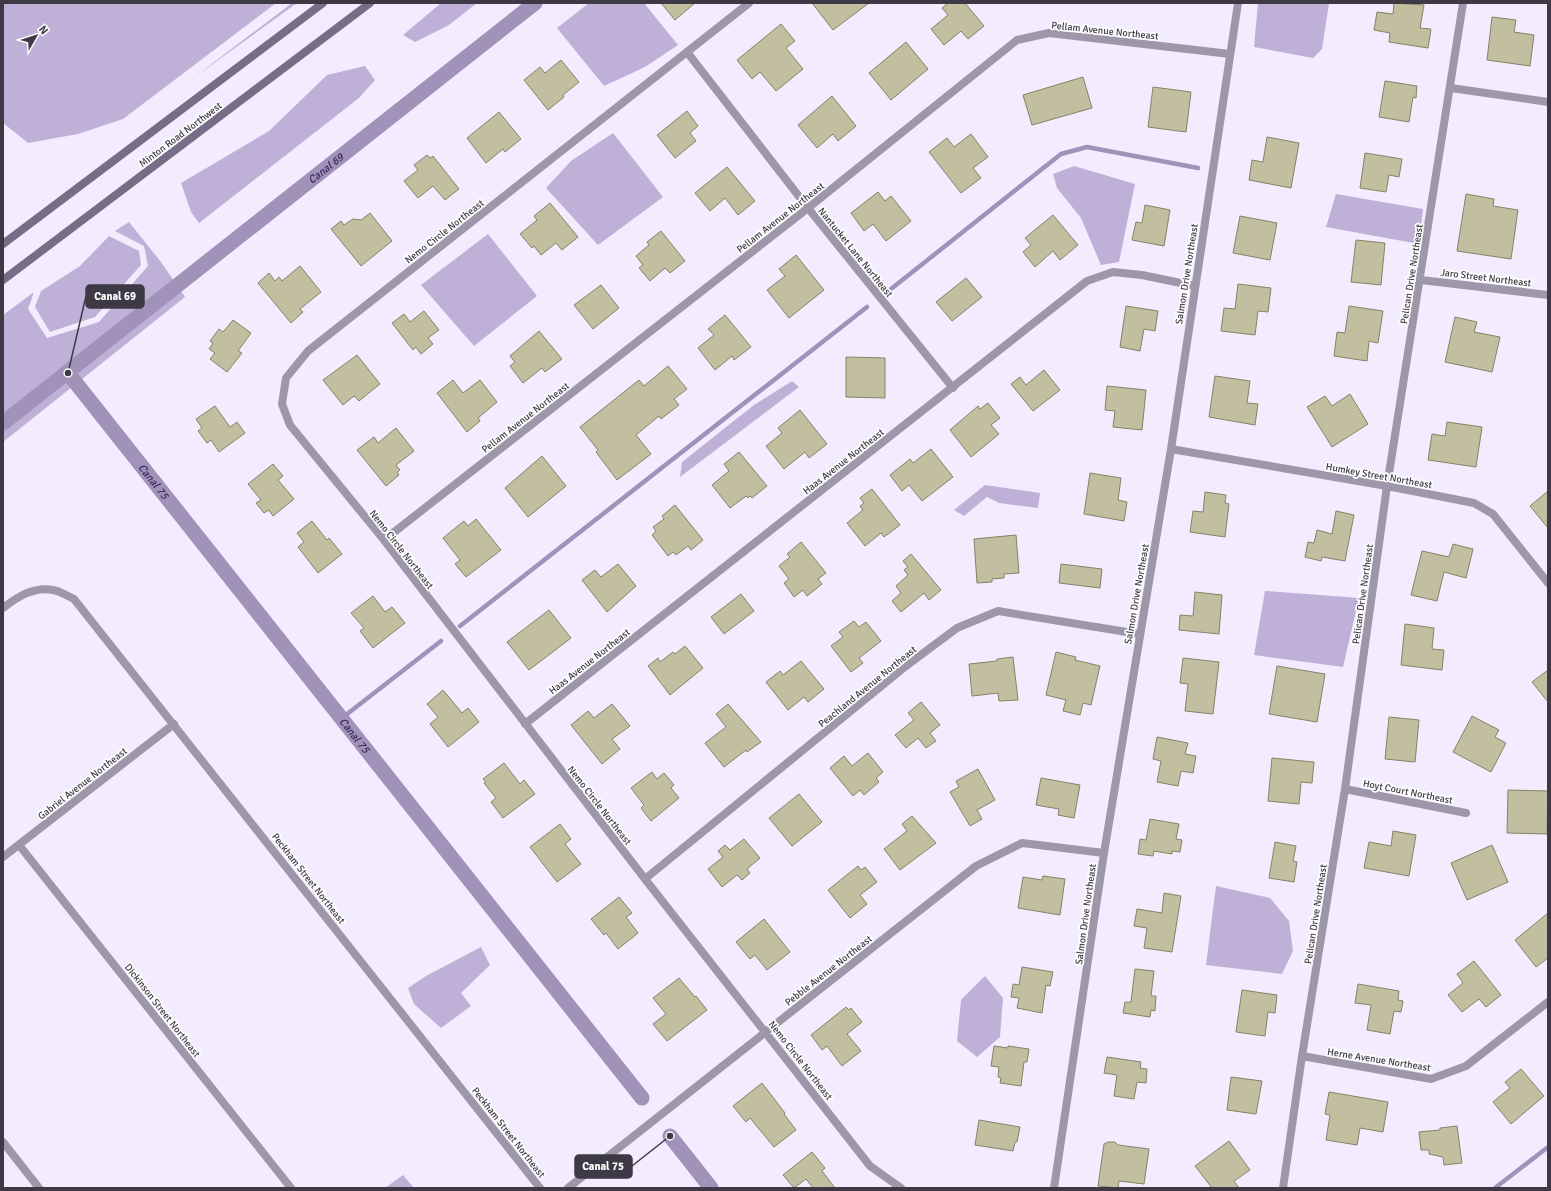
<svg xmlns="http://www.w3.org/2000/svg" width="1551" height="1191" font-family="Signika,sans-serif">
<rect width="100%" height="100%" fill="#f2ecfe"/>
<path fill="#bfb0d8" d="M3,3h273l-153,116 -45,15 -50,9 -25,-20z
M292,3h5l-105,76z
M441,3h36l-28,22 -34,17 -12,-7z
M589,3h55l34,42 -33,22 -41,19 -47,-58z
M1258,3h71l-7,46 -9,9 -59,-11z
M365,66l10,14 -16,18 -160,125 -8,-11 -10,-29 88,-52 58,-56z
M613,133l50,64 -65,48 -52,-57 25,-27z
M1074,166l61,18 -16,78 -18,3 -20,-47 -24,-30 -4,-14z
M1336,194l87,15 -4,35 -93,-17z
M129,222l32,40 24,35 -182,145v-127l31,-23 -6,17 19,29 52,-16 49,-56 -4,-20 -29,-15z
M488,234l49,62 -63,50 -53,-61z
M109,236l30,15 2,14 -46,52 -45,15 -15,-25 6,-16 39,-25z
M792,381l7,6 -119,90 2,-15 72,-57z
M985,485l55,8 -2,15 -39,-5 -12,-6 -23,19 -10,-6z
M1265,591l94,7 -16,69 -89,-12z
M1216,886l54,12 19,23 4,30 -11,23 -76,-9z
M481,947l9,18 -29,28 10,13 -30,22 -27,-24 -6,-16 18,-12z
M985,976l18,22 -3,39 -23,20 -20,-16 4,-41z
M403,1175l11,13h-29z"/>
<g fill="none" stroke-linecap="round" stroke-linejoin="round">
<path stroke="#a192b9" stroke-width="4.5" d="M891,289l170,-135 26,-7 111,21
M460,626l407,-319
M342,718l99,-77
M1495,1188l53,-41"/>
<g stroke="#a192b9" stroke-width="15">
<path id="s1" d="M68,373l574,725"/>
<path id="s2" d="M3,423l532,-420"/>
<path d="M670,1136l41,52"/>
</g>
</g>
<path fill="#c2bfa0" stroke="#858265" d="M661,3h34l-20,17z
M812,3h57l-36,27z
M948,3h17l19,23 -16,13 -7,-8 -17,14 -13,-16 17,-14 -6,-7z
M1394,3l30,2 -4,23 11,1 -3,19 -39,-6 1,-9 -16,-3 3,-18 16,2z
M1492,17l24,3 -2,12 20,3 -4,31 -43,-6z
M781,24l14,17 -9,7 17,21 -27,22 -16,-19 -8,7 -15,-19z
M906,42l22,27 -37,31 -22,-27z
M561,60l18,22 -16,13 1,2 -16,13 -24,-30 16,-13 5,6z
M1083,77l9,31 -60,17 -9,-30z
M1385,81l32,5 -1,12 -3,-1 -4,25 -30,-5z
M1153,87l38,5 -5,40 -38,-5z
M832,96l24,30 -18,15 -5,-7 -16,14 -19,-23z
M687,111l11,15 -8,7 6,8 -21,17 -18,-23z
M499,112l22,27 -16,13 -2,-3 -17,14 -19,-25z
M971,134l17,23 -15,11 8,10 -20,15 -32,-41 18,-14 7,9z
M1267,137l32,6 -8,45 -42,-8 3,-20 11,2z
M1365,153l37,6 -3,18 -10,-2 -3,17 -26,-4z
M427,155l3,3 3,-2 26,33 -14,11 -12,-14 -15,12 -14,-17 14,-11 -4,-5z
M727,167l28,34 -17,14 -13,-17 -15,13 -15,-18z
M878,192l7,9 6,-5 20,25 -25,20 -13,-17 -9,7 -13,-18z
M1466,194l28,5 -1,7 25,4 -7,49 -54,-8z
M550,203l28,34 -16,13 -6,-7 -15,12 -7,-9 -2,2 -12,-14 17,-14 -3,-4z
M1145,205l25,5 -6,36 -32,-6 4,-18 6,1z
M370,213l22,28 -31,25 -30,-37 10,-8 3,4 9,-6 8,1z
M1053,215l25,30 -18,15 -7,-9 -18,16 -12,-15 8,-7 -6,-7z
M1240,216l37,7 -7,37 -37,-7z
M661,231l24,30 -15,12 -5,-5 -15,13 -11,-13 4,-3 -7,-9 13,-11 -2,-3z
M1356,240l29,3 -4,42 -30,-3z
M796,255l28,35 -35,28 -22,-28 18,-14 -6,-7z
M300,266l21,26 -21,17 3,3 -12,11 -33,-40 11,-10 6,8 4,-4 3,4z
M966,278l16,19 -30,24 -16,-19z
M1238,284l33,4 -3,24 -10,-1 -3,24 -34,-4 3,-23 11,1z
M601,285l18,23 -26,21 -19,-24z
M1126,306l32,5 -3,20 -11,-2 -4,22 -20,-4z
M1349,306l34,5 -5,32 -9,-2 -2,20 -33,-5 3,-24 8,1z
M424,311l15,19 -11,8 5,6 -12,10 -5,-7 -3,3 -21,-27 12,-9 6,8z
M725,315l26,32 -17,13 -2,-4 -17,14 -17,-22 16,-13 -6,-6z
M1455,317l22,5 -3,10 26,5 -8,35 -47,-10z
M233,320l18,13 -13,18 4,2 -15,19 -17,-13 5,-6 -6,-4 4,-6 -3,-2 9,-12 4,3z
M539,331l23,28 -17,13 -3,-4 -19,15 -13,-17 5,-4 -5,-6z
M357,355l23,29 -21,17 -5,-5 -11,9 -20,-25z
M846,357l39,1v40l-39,-1z
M668,366l19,23 -13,10 5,6 -18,14 -2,-3 -23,19 15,19 -34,26 -21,-28 2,-2 -18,-23 59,-47 5,6z
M1044,370l16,20 -27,21 -22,-27 9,-7 6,8z
M1215,376l35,5 -3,22 11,1 -3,21 -46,-8z
M453,380l10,13 17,-13 17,22 -19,16 2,3 -13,11 -30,-39z
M1107,386l39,4 -4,40 -29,-3 2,-16 -10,-1z
M1350,394l18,30 -36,23 -25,-40 18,-11 7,10z
M988,403l12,15 -9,7 8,9 -28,23 -21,-27 28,-24 2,3z
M215,406l15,21 7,-5 8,11 -26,19 -8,-12 -4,3 -9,-12 4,-3 -6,-9z
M800,410l27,34 -18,14 -4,-6 -21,17 -18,-23 16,-13 -4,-5z
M1447,422l35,5 -6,40 -48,-7 4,-26 13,2z
M396,428l18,23 -18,14 4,5 -3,2 2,3 -13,11 -29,-36 17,-13 4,6z
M931,449l22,28 -31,24 -13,-16 -7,6 -12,-16 20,-16 3,4z
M739,452l28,34 -15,12 -2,-2 -2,2 -2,-2 -16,12 -18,-23 17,-14 -5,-7z
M542,456l24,30 -38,31 -23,-29z
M273,464l10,12 -5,4 16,19 -21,17 -4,-6 -5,3 -8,-10 5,-3 -13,-16z
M1090,473l31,5 -3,22 9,2 -3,19 -40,-7z
M872,489l28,36 -16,12 -3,-4 -16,13 -18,-23 16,-13 -3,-4 4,-3 -4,-5z
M1548,491v37l-18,-22z
M1205,492l21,3 -1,8 4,1 -4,33 -35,-5 3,-21 10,1z
M675,505l28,35 -12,10 -3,-4 -12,9 -3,-3 -5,4 -16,-21 4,-4 -3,-4 11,-8 -2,-3z
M1336,511l18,4 -9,46 -23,-4 -1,4 -16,-4 3,-15 6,1 3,-13 15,4z
M476,519l25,31 -35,27 -11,-13 5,-4 -17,-22 21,-17 4,5z
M312,521l15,19 2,-2 13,16 -24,19 -20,-26 6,-5 -7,-9z
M1016,535l3,38 -15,1v4l-12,1v3l-15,1 -3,-44z
M801,542l25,31 -8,6 4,5 -15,12 -4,-6 -9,7 -10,-14 5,-4 -10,-13 11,-9 -3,-3z
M1453,544l20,5 -7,29 -22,-6 -7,29 -26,-6 11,-44 27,6z
M911,554l30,36 -12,10 -5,-7 -23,19 -9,-11 9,-8 -5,-7 12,-11 -4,-5 4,-3 -5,-6z
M618,564l18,22 -29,26 -25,-32 13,-10 6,7z
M1061,564l41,5 -2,19 -41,-5z
M1195,592l27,3 -3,39 -40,-4 1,-15 13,1z
M741,594l13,17 -30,23 -13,-17z
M373,596l12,16 7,-5 13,16 -32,25 -13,-17 4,-3 -13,-15z
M549,610l22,28 -42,32 -22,-28z
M854,621l5,6 7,-5 15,19 -22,17 4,5 -12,9 -20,-26 12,-9 -4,-5z
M1405,624l29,4 -2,21 12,1 -2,20 -41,-5z
M685,646l18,22 -33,27 -22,-29 10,-8 2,4 13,-10 2,2z
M1056,652l20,5 -1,3 25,6 -9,39 -8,-2 -3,12 -17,-4 3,-11 -20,-5z
M1013,657l5,43 -19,1 -1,-8 -26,3 -3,-32 28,-3v-2z
M1183,658l36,4 -6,52 -28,-3 3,-27 -8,-1z
M801,661l23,28 -16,13 -4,-5 -16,13 -22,-28 14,-11 3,4z
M1277,666l48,8 -8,48 -48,-8z
M1548,670v32l-16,-20z
M443,690l19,23 6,-5 11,14 -31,25 -18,-23 8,-7 -11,-13z
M921,702l19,23 -10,8 6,8 -10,7 -8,-10 -12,10 -11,-13 19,-15 -6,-7z
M612,704l18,22 -18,13 8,10 -18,15 -31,-39 17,-14 6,7z
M728,704l33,38 -14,10 -1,-2 -22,17 -19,-24 21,-16 -10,-13z
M1472,716l27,14 -4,7 11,6 -15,29 -38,-20z
M1389,717l30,3 -4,42 -30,-3z
M1157,737l31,6 -3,11 11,2 -3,17 -12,-2 -3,15 -21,-4 4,-21 -8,-2z
M868,753l15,19 -7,6 3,4 -15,13 -4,-5 -7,6 -23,-28 14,-12 8,10z
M1272,758l42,4 -2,21 -11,-1 -2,22 -31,-3z
M504,763l16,21 4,-4 11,14 -32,24 -12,-16 5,-4 -12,-15 2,-1 -3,-3z
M978,769l17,31 -18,10 5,9 -12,7 -20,-34 9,-5 -3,-6z
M652,772l5,7 7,-6 10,12 -3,3 8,10 -28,23 -10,-13 3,-3 -13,-17z
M1041,778l39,7 -6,33 -16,-3 1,-6 -23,-4z
M1508,790l40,1 -1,43 -40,-1z
M799,794l23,28 -30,24 -23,-28z
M912,816l24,27 -36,27 -16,-21 23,-18 -5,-7z
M1150,819l29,5 -3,15 6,1 -2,12 -8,-1v3l-18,-3 -1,5 -15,-2 2,-15 6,1z
M560,824l11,15 -6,5 16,20 -24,18 -27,-35z
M1393,831l23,4 -7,41 -45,-8 5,-26 22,4z
M744,839l16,19 -13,11 3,4 -8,7 -5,-5 -15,12 -14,-18 15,-12 -5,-6 7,-6 5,5z
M1275,842l21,4 -3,15 4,1 -3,20 -25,-4z
M1492,845l16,37 -41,18 -16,-37z
M858,866l3,4 4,-3 12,15 -17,13 7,9 -17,14 -22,-28z
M1043,876l22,3 -5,36 -42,-7 5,-31 19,3z
M1164,893l17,3 -9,56 -28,-4 3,-20 -13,-2 3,-17 25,4z
M619,897l13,16 -6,4 12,16 -20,16 -12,-16 -2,2 -13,-16z
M1548,913v45l-12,9 -21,-27z
M764,919l26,33 -23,18 -12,-15 -5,4 -14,-17z
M1474,961l27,34 -15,12 -7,-8 -17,13 -14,-17 15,-12 -6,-9z
M1022,967l31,5 -3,14 -4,-1 -4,28 -25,-5 2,-10 -8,-1 2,-13 6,1z
M1135,969l19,2 -3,25h5l-1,15 -4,-1 -1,7 -27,-4 2,-11h6z
M679,978l16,19 1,-1 11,14 -40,31 -14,-17 13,-10 -13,-16z
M1358,984l41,7 -1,9 5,1 -2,11 -7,-1 -4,23 -23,-4 4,-25 -16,-2z
M1242,990l35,5 -2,18 -7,-1 -3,24 -29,-4z
M846,1007l3,3 2,-2 11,14 -15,12 14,17 -19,15 -15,-20 -5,4 -11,-15z
M994,1046l14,2v-2l21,3 -2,13h-3l-3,24 -21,-3 1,-5 -3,-1 1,-10 -8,-1z
M1107,1057l34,5 -1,6 7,1 -1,14 -9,-1 -3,17 -20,-3 3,-21 -13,-2z
M1521,1069l23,27 -33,28 -18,-22 17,-14 -5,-6z
M1231,1077l31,4 -6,33 -29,-4z
M762,1083l23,30 -1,1 12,16 -22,17 -24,-29 -4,4 -13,-16z
M1329,1092l59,10 -5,30 -23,-4 -3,17 -31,-5 4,-25 -5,-1z
M979,1120l41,7 -3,15h-2l-2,9 -38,-6z
M1457,1126l5,37 -18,2 -1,-8 -14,-3v-4h-8l-2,-18 21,-2v-2z
M1229,1141l21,29 -16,11 5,7h-27l-17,-22z
M1108,1142h7l3,3 31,4 -5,35 -25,-3 -1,7 -20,-2 6,-42z
M812,1152l13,16 -3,3 13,17h-22l-7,-9 -12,9 -11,-13z"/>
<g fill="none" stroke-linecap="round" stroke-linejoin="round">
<path stroke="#9d97a9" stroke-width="8" d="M749,3l-441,348 -22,27 -4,26 8,21 94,115 261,339 225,287 31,22
M687,52l121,156 145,180
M1451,88l97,14
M1421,280l127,15
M1171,449l216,37 87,17 19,11 55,69
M384,540l424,-332 209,-168 32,-7 181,21
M3,608c14,-11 31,-22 50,-18 7,1 14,6 21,9l466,589
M525,724l562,-443 26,-9 29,3 53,11
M1345,789l121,24
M19,845l272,343
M3,857l171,-133
M645,879l261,-213 51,-38 41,-17 141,23
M1302,1056l129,23 35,-13 82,-64
M3,1142l36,46
M568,1188l408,-322 46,-23 82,10
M1054,1188l50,-335 67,-404 67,-446
M1283,1188l19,-132 43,-267 42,-303 76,-483"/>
<path stroke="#766d86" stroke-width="8" d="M3,244l320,-241
M3,280l367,-277"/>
</g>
<g text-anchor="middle" stroke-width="3.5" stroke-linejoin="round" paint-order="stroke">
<g font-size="10" fill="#3d3945" stroke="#fdfdfd">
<text transform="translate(1105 30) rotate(6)" y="4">Pellam Avenue Northeast</text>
<text transform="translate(180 134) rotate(-37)" y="4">Minton Road Northwest</text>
<text transform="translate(780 217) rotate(-38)" y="4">Pellam Avenue Northeast</text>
<text transform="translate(444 231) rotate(-38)" y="4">Nemo Circle Northeast</text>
<text transform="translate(856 252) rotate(51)" y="4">Nantucket Lane Northeast</text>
<text transform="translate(1186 274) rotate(-81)" y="4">Salmon Drive Northeast</text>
<text transform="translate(1411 274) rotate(-81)" y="4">Pelican Drive Northeast</text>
<text transform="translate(1486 277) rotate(7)" y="4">Jaro Street Northeast</text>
<text transform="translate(525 417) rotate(-38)" y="4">Pellam Avenue Northeast</text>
<text transform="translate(843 461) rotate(-38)" y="4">Haas Avenue Northeast</text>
<text transform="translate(1379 475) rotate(10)" y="4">Humkey Street Northeast</text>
<text transform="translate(402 549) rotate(52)" y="4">Nemo Circle Northeast</text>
<text transform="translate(1136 594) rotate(-80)" y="4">Salmon Drive Northeast</text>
<text transform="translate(1362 594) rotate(-82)" y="4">Pelican Drive Northeast</text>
<text transform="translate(589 661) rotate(-38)" y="4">Haas Avenue Northeast</text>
<text transform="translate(867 686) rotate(-39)" y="4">Peachland Avenue Northeast</text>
<text transform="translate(82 783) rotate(-38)" y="4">Gabriel Avenue Northeast</text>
<text transform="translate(1408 791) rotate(11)" y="4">Hoyt Court Northeast</text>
<text transform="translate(600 805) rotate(52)" y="4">Nemo Circle Northeast</text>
<text transform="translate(309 878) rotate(52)" y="4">Peckham Street Northeast</text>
<text transform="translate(1085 914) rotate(-82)" y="4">Salmon Drive Northeast</text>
<text transform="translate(1315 914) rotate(-81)" y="4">Pelican Drive Northeast</text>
<text transform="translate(828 970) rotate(-38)" y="4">Pebble Avenue Northeast</text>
<text transform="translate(163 1010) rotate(52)" y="4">Dickinson Street Northeast</text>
<text transform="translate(1379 1059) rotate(9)" y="4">Herne Avenue Northeast</text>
<text transform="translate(801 1060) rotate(52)" y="4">Nemo Circle Northeast</text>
<text transform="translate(509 1132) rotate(52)" y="4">Peckham Street Northeast</text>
</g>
<g font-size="11" font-style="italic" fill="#3d2759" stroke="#fdfdfd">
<text dy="4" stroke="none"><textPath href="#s2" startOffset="411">Canal 69</textPath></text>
<text dy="4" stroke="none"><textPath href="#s1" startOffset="138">Canal 75</textPath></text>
<text dy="4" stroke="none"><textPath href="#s1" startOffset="462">Canal 75</textPath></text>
</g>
</g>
<path fill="none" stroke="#3d3945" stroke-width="1.5" d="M68 373L86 296M670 1136L632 1166"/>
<g fill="#3d3945" stroke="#fdfdfd" stroke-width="1.5">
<circle cx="68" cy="373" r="4"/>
<circle cx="670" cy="1136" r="4"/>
</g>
<g fill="#3d3945" stroke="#3d3945" stroke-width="1.5">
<rect x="86" y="285" width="58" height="23" rx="4"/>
<rect x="575" y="1155" width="57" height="23" rx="4"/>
</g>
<g font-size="11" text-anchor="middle" font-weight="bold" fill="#fff">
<text x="115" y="300">Canal 69</text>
<text x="603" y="1170">Canal 75</text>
</g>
<rect width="1551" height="1191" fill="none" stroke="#3d3945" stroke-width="8"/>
<g transform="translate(36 36) rotate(51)" stroke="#fdfdfd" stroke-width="3" paint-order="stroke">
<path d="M0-3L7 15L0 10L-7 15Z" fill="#3d3945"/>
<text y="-6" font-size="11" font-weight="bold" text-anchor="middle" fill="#3d3945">N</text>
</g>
</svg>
